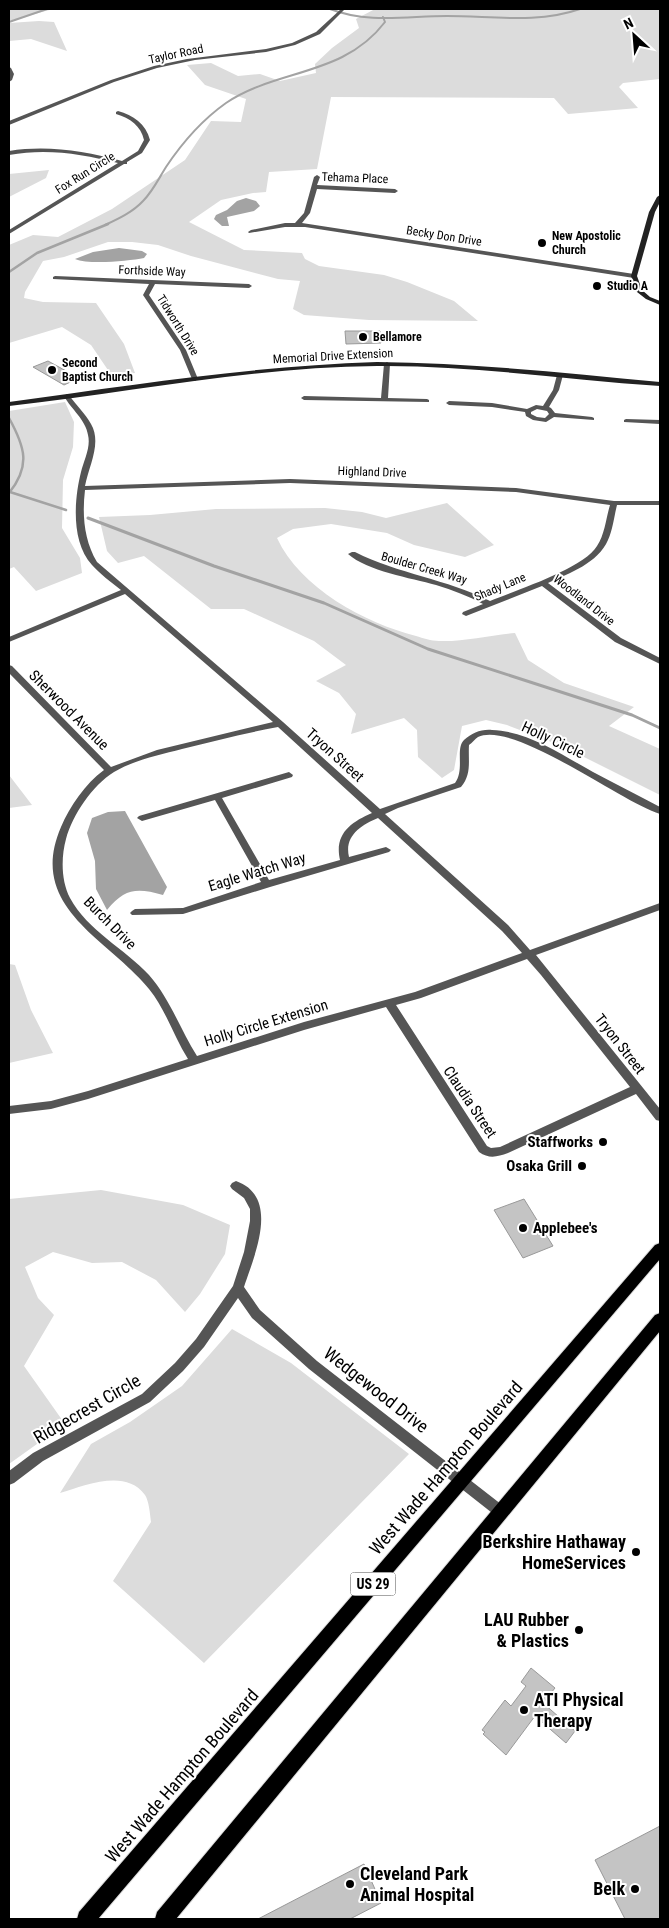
<svg xmlns="http://www.w3.org/2000/svg" width="669" height="1928" font-family="'Roboto Condensed',sans-serif">
<rect width="100%" height="100%" fill="#fff"/>
<path fill="#dcdcdc" d="M9,9h44l-44,12z
M375,9h285v70l-37,4 -4,4 19,21 -70,6 -14,-16 -223,-1 -14,72 -48,3 -3,20 -13,1 -32,7 -32,22 55,28 58,3 3,6 14,7 65,9 23,7 47,19 24,20 -109,-1 -65,-5 -11,-6 7,-28 -22,-2 -87,-23 -33,-11 -26,-3h-24l-44,15 -21,4 -18,31 -1,6 19,4 53,1 28,41 11,29 -23,3 -21,-31 -29,-18 -53,16v-98l24,-10 25,2 54,-28 73,-49 26,-39 30,1 5,-23 -41,-14 -18,-20 24,-2 27,13 22,-2 20,7 36,-8 -1,-9 17,-16 27,-20 -3,-9z
M39,21l15,1 13,29 -36,-12 -22,2v-18z
M49,170l-3,8 -37,19v-23z
M65,402l9,20 -1,25 -10,33 -1,48 18,30 2,15 -46,18 -22,-24 -5,2v-158z
M447,503l47,42 -29,12 -51,-12 -27,-12 -56,-9 -38,5 -16,9c23,50 88,85 139,98 7,2 15,5 23,5 24,1 51,-6 76,-8l13,27 36,23 70,24 -25,19 51,23v46l-98,-49 -55,-21 -21,-5 -24,6 -8,44 -12,8 -24,-21 -1,-27 -13,-12 -53,16 5,-20 -17,-21 -23,-12 30,-16 -32,-24 -70,-32h-33l-67,-53 -26,7 -11,-12 -8,-34 51,-2 66,-6 109,-1 37,4 24,6z
M9,775l23,30 -23,3z
M9,964l6,1 16,45 22,43 -44,10z
M101,1190l82,15 47,20 -5,29 -25,40 -15,18 -29,-32 -34,-18 -30,1 -39,-11 -28,15 13,31 16,17 -30,51 41,58 -56,40v-265z
M232,1329l59,34 118,91 -205,209 -91,-82 38,-59c-1,-8 -2,-21 -6,-27 -20,-27 -60,-9 -85,-2l31,-49 39,-22 52,-36z"/>
<path fill="#a3a3a3" d="M246,198l10,3 4,5 -6,5 -27,6 2,9h-7l-8,-7 2,-4 11,-5 10,-9z
M119,248l23,3 5,3 -3,4c-15,3 -55,7 -69,1l18,-7z
M125,811l42,76 -4,8c-26,-7 -38,-7 -56,15l-11,-21 -1,-28 -8,-28 5,-15 16,-6z"/>
<g fill="none" stroke-linecap="round" stroke-linejoin="round">
<path stroke="#a3a3a3" stroke-width="2" d="M330,9c38,15 78,7 117,7 45,0 90,8 133,-7
M9,22l38,-13
M105,225c13,-6 28,-13 38,-24 10,-10 16,-23 23,-34 16,-24 36,-47 60,-64 52,-35 117,-26 159,-81l-2,-5"/>
<path stroke="#a3a3a3" stroke-width="2.5" d="M9,272l28,-19 71,-29
M9,418c16,29 22,48 0,75
M10,492l56,18"/>
<path stroke="#a3a3a3" stroke-width="3" d="M88,518l126,48 110,37 104,46 204,66 28,13"/>
</g>
<path fill="#c4c4c4" stroke="#999" d="M345,331h35l1,12 -35,1z
M48,361l31,17 -15,7 -31,-18z
M524,1199l29,47 -30,12 -29,-48z
M531,1668l24,20 -12,15 32,28 -9,12 -31,-27 -29,39 -23,-21 2,-2 -3,-2 23,-30 6,6 15,-20 -5,-4z
M660,1826v93h-35l-30,-59z
M364,1864l17,39 -31,16h-92z"/>
<g fill="none" stroke-linecap="round" stroke-linejoin="round">
<defs>
<path id="primary" d="M660,1243v16l-562,660h-21l2,-7 576,-667z
M660,1313v18l-484,588h-21l2,-7 498,-597z"/>
</defs>
<use href="#primary" stroke="#dbdbdb" stroke-width="2"/>
<path fill="#555" fill-rule="evenodd" d="M341,9h4l-25,25 -25,11 -29,7 -71,8 -38,8 -43,14 -105,43v-4l102,-41 43,-14 33,-7 79,-10 26,-6 24,-11z
M9,67l2,1 3,6 -2,6 -3,2z
M118,111c15,4 28,13 32,29l-8,13 -15,9v2h-3l-115,70v-4l109,-67c-36,-9 -71,-15 -109,-8v-4c39,-6 75,0 113,10l16,-10 6,-11c-3,-14 -14,-22 -28,-26v-2z
M317,175l3,2 -3,8 78,4 3,2 -3,2 -78,-4 -7,24 -8,10 332,51 3,2 -3,2 -329,-51h-20l-36,6 -1,-1 3,-2 34,-7h10l9,-10 10,-36z
M55,276l194,8 3,2 -3,2 -94,-4 -6,11 37,55 12,29 -3,2 -3,-2 -12,-29 -37,-55 6,-11 -96,-5v-2z
M387,362l3,2 -2,34 39,1 2,1v2l-125,-2 -3,-2 3,-2 77,2 3,-34z
M560,373l3,2 -4,15 -10,17 2,1 4,5 37,4 2,1v2l-40,-3 -8,5 -13,-2 -7,-4 -1,-4 -33,-5 -43,-2 -3,-2 3,-2 43,2 35,6 9,-4 7,1 10,-16 4,-15zM537,409l10,2 2,3 -4,4 -8,-1 -6,-3v-2z
M67,394l2,1c7,10 16,18 22,29 11,19 -2,41 -6,62l205,-7 226,9 98,13h46v4h-43c-3,12 -4,24 -9,35 -10,23 -38,33 -60,43l73,55 39,20v6l-45,-22 -73,-56 -76,30 -4,-2 1,-2 20,-8c-15,-8 -30,-14 -47,-19 -25,-7 -69,-14 -88,-31l4,-2h3c43,22 92,27 135,49 26,-11 93,-32 107,-55 8,-12 9,-28 13,-41l-94,-13 -226,-9 -205,7c-3,25 -1,50 12,72l186,160 97,87 75,-26c10,-13 0,-34 9,-43 8,-7 17,-11 28,-10 36,1 70,25 101,42 22,12 45,23 67,35v7c-39,-12 -147,-94 -182,-77 -3,2 -6,6 -9,8 -1,16 3,29 -8,42l-63,21 -13,6 123,111 22,25 130,-47v7l-124,45 124,154v12l-4,-1 -20,-26 -128,59c-11,4 -19,6 -29,-1l-93,-145 -82,23 -216,69 -37,10 -42,5v-8l42,-5 37,-10 100,-32c-14,-22 -22,-49 -39,-70 -40,-50 -123,-81 -88,-162 9,-21 24,-43 43,-57l-95,-97v-8l3,1 99,101 46,-17 116,-28 -148,-128 -116,48v-5l112,-47c-10,-8 -21,-16 -29,-25 -21,-23 -18,-65 -11,-93 3,-12 10,-25 7,-37 -2,-15 -17,-26 -24,-39zM278,727l94,86c-21,9 -38,21 -32,47l-71,20 -47,-82 70,-21 1,-2 -4,-3 -150,44 -2,2 5,3 73,-21 46,82 -78,26 -48,1 -3,2 -2,2 2,2 51,-1 87,-27 119,-35 2,-2 -5,-3 -37,10c-5,-21 12,-32 29,-39l124,113 20,22 -107,39 -111,30 -107,34c-17,-27 -27,-57 -48,-81 -25,-27 -61,-44 -79,-77 -9,-17 -9,-41 -4,-59 7,-25 26,-53 48,-67 20,-12 45,-17 68,-23 32,-8 64,-16 96,-22zM527,959l14,16 89,112 -130,60 -9,1 -4,-2 -91,-141 25,-7z
M626,419l34,1v4l-36,-2v-2z
M236,1181c45,16 18,75 8,106l16,23 57,51 189,147 2,4 -2,4 -5,2 -5,-2 -187,-147 -57,-51 -14,-20 -34,49 -21,24 -33,31 -107,59 -29,22 -5,2v-14l24,-18 109,-59 33,-31 21,-24 37,-53 11,-34 6,-31v-12l-6,-11 -12,-9 -2,-3 2,-3z"/>
<path fill="#222" fill-rule="evenodd" d="M660,195v7l-5,10 -18,64 5,14 8,7 10,4v4l-14,-6 -9,-7 -6,-16 18,-64 8,-15z
M377,362c95,1 189,11 283,20v4c-94,-6 -188,-21 -283,-20 -124,1 -245,26 -368,40v-4c123,-17 244,-36 368,-40z"/>
<use href="#primary" fill="#000" fill-rule="evenodd"/>
</g>
<g fill="#000" stroke="#fff" stroke-width="2">
<circle cx="542" cy="243" r="5"/>
<circle cx="597" cy="286" r="5"/>
<circle cx="363" cy="337" r="5"/>
<circle cx="52" cy="370" r="5"/>
<circle cx="603" cy="1142" r="5"/>
<circle cx="582" cy="1166" r="5"/>
<circle cx="523" cy="1228" r="5"/>
<circle cx="636" cy="1552" r="5"/>
<circle cx="579" cy="1630" r="5"/>
<circle cx="524" cy="1710" r="5"/>
<circle cx="350" cy="1884" r="5"/>
<circle cx="635" cy="1889" r="5"/>
</g>
<g text-anchor="middle" stroke-width="4" stroke-linejoin="round" paint-order="stroke">
<g font-size="12" fill="#000" stroke="#fff">
<text transform="translate(176 54) rotate(-12)" y="4">Taylor Road</text>
<text transform="translate(85 173) rotate(-32)" y="4">Fox Run Circle</text>
<text transform="translate(355 178) rotate(2)" y="4">Tehama Place</text>
<text transform="translate(444 236) rotate(9)" y="4">Becky Don Drive</text>
<text transform="translate(152 271) rotate(2)" y="4">Forthside Way</text>
<text transform="translate(178 325) rotate(58)" y="4">Tidworth Drive</text>
<text transform="translate(333 356) rotate(-3)" y="4">Memorial Drive Extension</text>
<text transform="translate(372 472) rotate(2)" y="4">Highland Drive</text>
<text transform="translate(424 568) rotate(16)" y="4">Boulder Creek Way</text>
<text transform="translate(500 587) rotate(-23)" y="4">Shady Lane</text>
<text transform="translate(584 600) rotate(38)" y="4">Woodland Drive</text>
</g>
<g font-size="12" font-weight="bold" fill="#000" stroke="#fff" text-anchor="start">
<text x="552" y="240">New Apostolic<tspan x="552" dy="14">Church</tspan></text>
<text x="607" y="290">Studio A</text>
<text x="373" y="341">Bellamore</text>
<text x="62" y="367">Second<tspan x="62" dy="14">Baptist Church</tspan></text>
</g>
<rect fill="#fff" stroke="#4c4c4c" stroke-width="1" x="350.5" y="1572.5" width="45" height="23" rx="4"/>
<g font-size="14" font-weight="bold" fill="#000">
<text x="373" y="1589">US 29</text>
</g>
<g font-size="15" fill="#000" stroke="#fff">
<text transform="translate(69 710) rotate(45)" y="5">Sherwood Avenue</text>
<text transform="translate(553 740) rotate(25)" y="5">Holly Circle</text>
<text transform="translate(335 755) rotate(42)" y="5">Tryon Street</text>
<text transform="translate(257 872) rotate(-17)" y="5">Eagle Watch Way</text>
<text transform="translate(110 923) rotate(45)" y="5">Burch Drive</text>
<text transform="translate(266 1023) rotate(-17)" y="5">Holly Circle Extension</text>
<text transform="translate(620 1044) rotate(52)" y="5">Tryon Street</text>
<text transform="translate(470 1102) rotate(56)" y="5">Claudia Street</text>
</g>
<g font-size="15" font-weight="bold" fill="#000" stroke="#fff" text-anchor="end">
<text x="593" y="1147">Staffworks</text>
<text x="572" y="1171">Osaka Grill</text>
<text x="533" y="1233" text-anchor="start">Applebee's</text>
</g>
<g font-size="18" fill="#000" stroke="#fff">
<text transform="translate(376 1390) rotate(38)" y="6">Wedgewood Drive</text>
<text transform="translate(87 1409) rotate(-30)" y="6">Ridgecrest Circle</text>
<text transform="translate(446 1468) rotate(-49)" y="6">West Wade Hampton Boulevard</text>
<text transform="translate(182 1776) rotate(-49)" y="6">West Wade Hampton Boulevard</text>
</g>
<g font-size="18" font-weight="bold" fill="#000" stroke="#fff" text-anchor="end">
<text x="626" y="1548">Berkshire Hathaway<tspan x="626" dy="21">HomeServices</tspan></text>
<text x="569" y="1626">LAU Rubber<tspan x="569" dy="21">&amp; Plastics</tspan></text>
<text x="534" y="1706" text-anchor="start">ATI Physical<tspan x="534" dy="21">Therapy</tspan></text>
<text x="360" y="1880" text-anchor="start">Cleveland Park<tspan x="360" dy="21">Animal Hospital</tspan></text>
<text x="625" y="1895">Belk</text>
</g>
</g>
<rect width="669" height="1928" fill="none" stroke="#000000" stroke-width="20"/>
<g transform="translate(634 35) rotate(334)" stroke="#ffffff" stroke-width="4" paint-order="stroke">
<path d="M0-4L9 19L0 12L-9 19Z" fill="#000000"/>
<text y="-8" font-size="14" font-weight="bold" text-anchor="middle" fill="#000000">N</text>
</g>
</svg>
